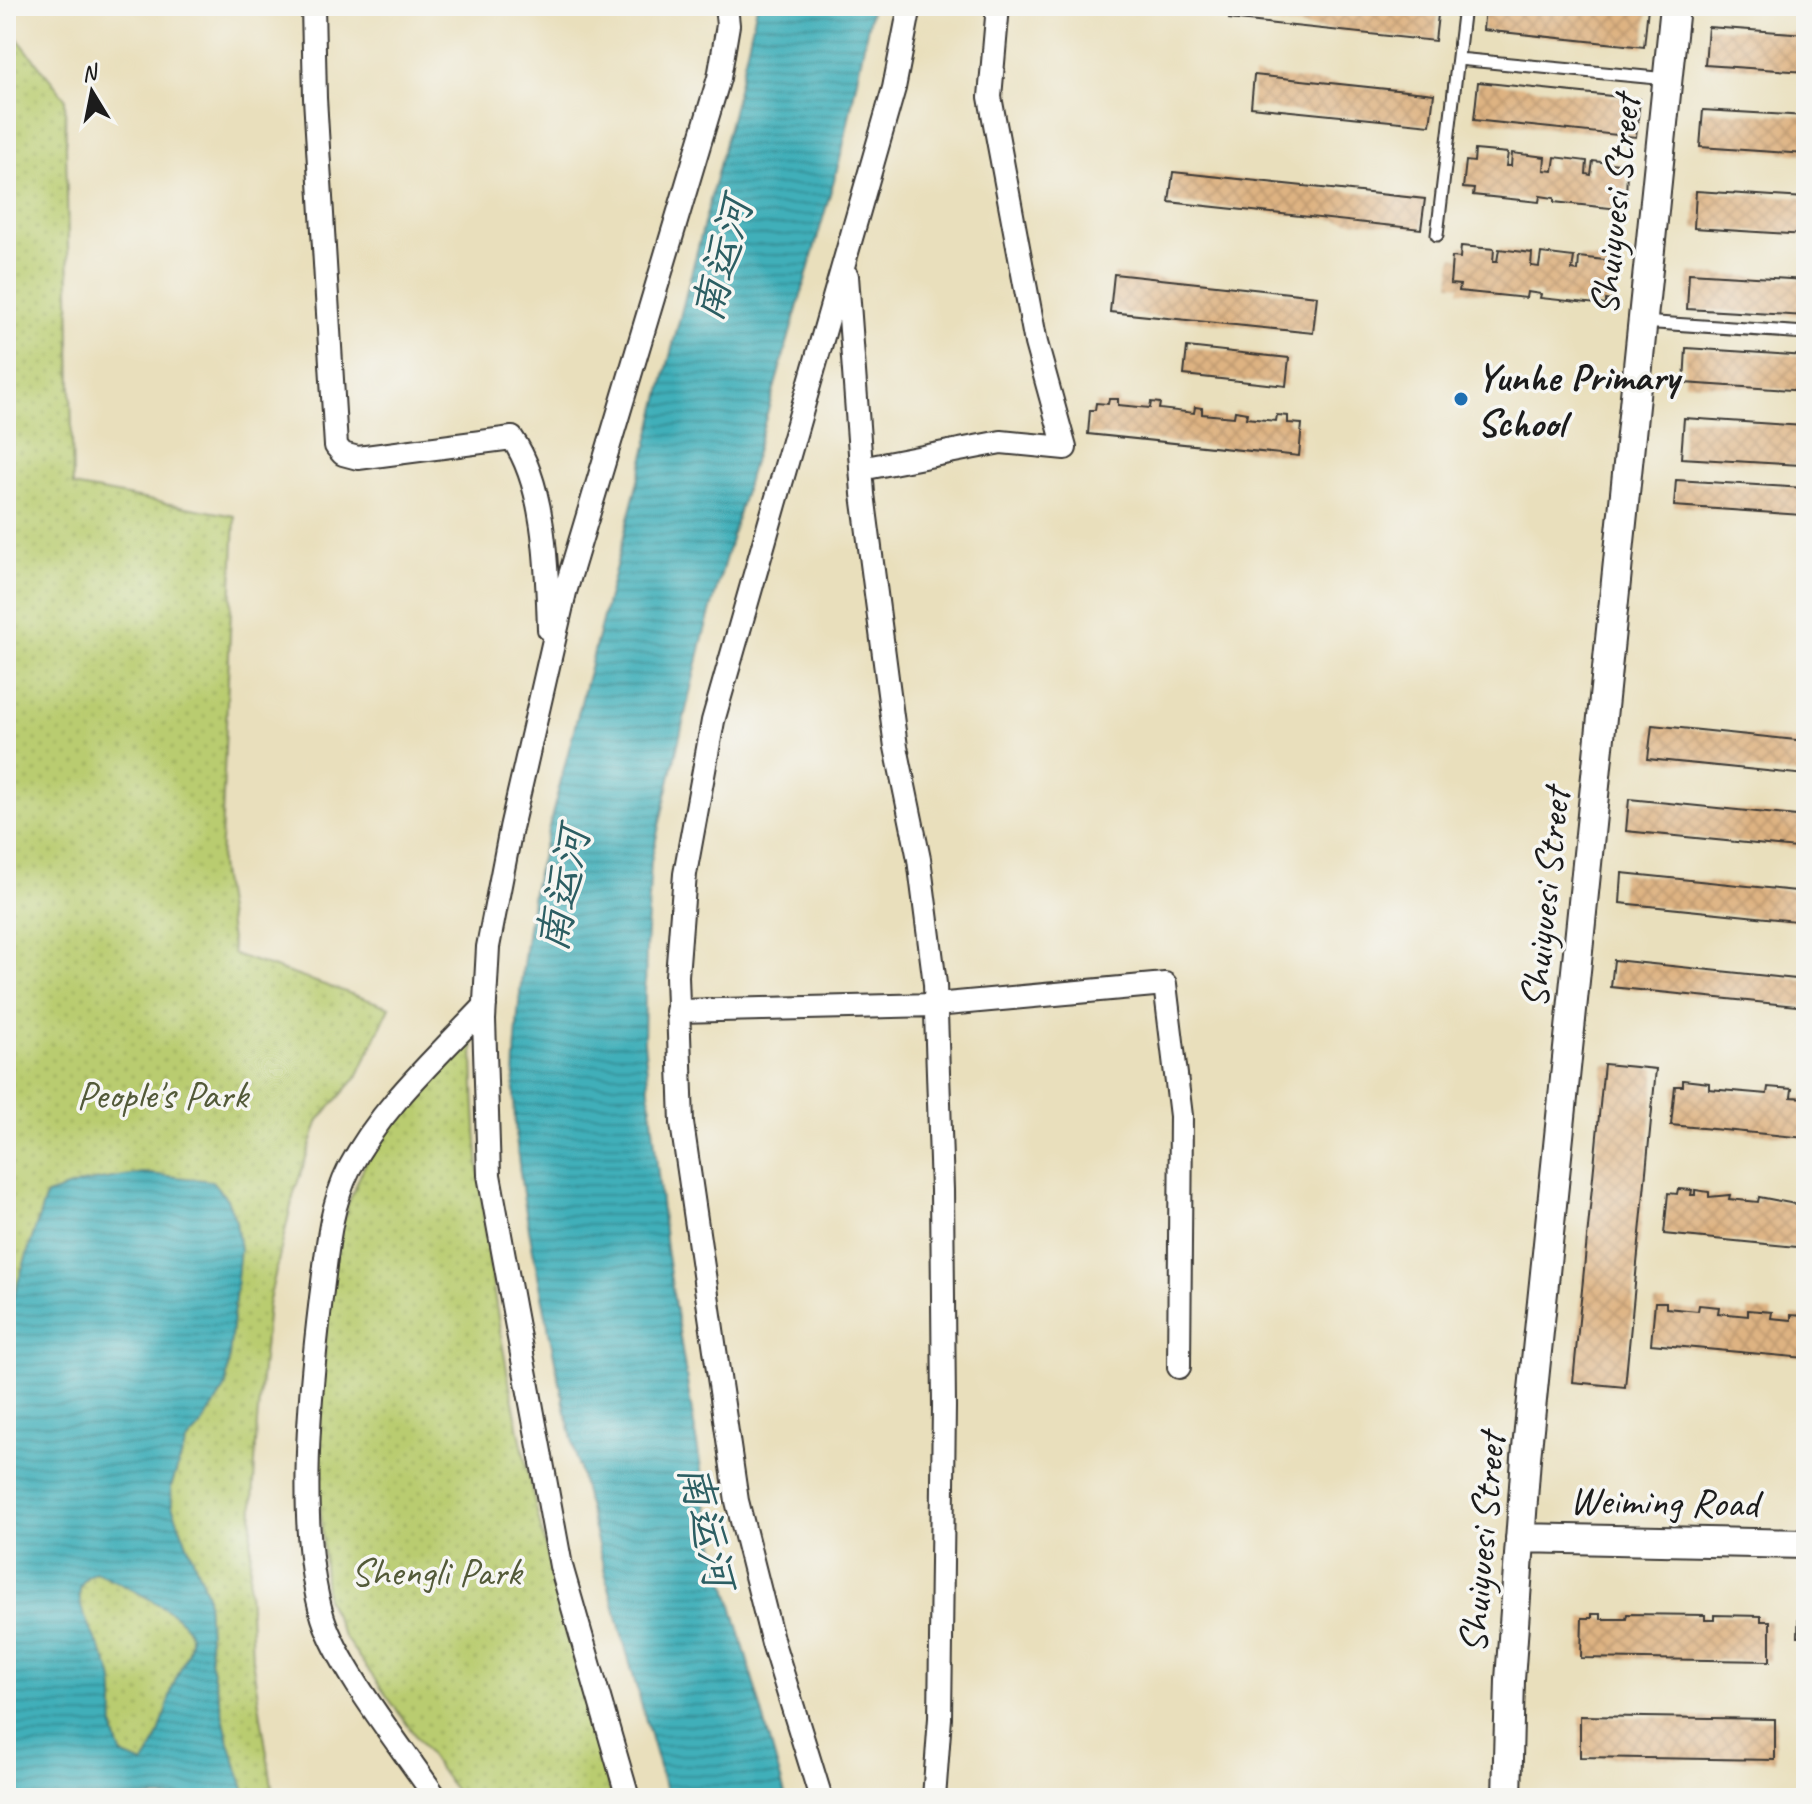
<svg xmlns="http://www.w3.org/2000/svg" width="1812" height="1804" font-family="Caveat,'LXGW WenKai TC',sans-serif">
<defs>
<pattern id="park-dots" width="8" height="8" patternUnits="userSpaceOnUse" patternTransform="scale(2)"><rect width="8" height="8" fill="#b9cc70"/><path d="M2 2h.1M6 6h.1" fill="none" stroke="#9eaf60" stroke-width="1.8" stroke-linecap="round"/></pattern>
<pattern id="water-rules" width="6" height="5" patternUnits="userSpaceOnUse" patternTransform="scale(2)"><rect width="6" height="5" fill="#3fafb9"/><path d="M0 2.5h6" fill="none" stroke="#348e96"/></pattern>
<pattern id="building-cross-hatch" width="8" height="8" patternUnits="userSpaceOnUse" patternTransform="scale(2)"><rect width="8" height="8" fill="#deb382"/><path d="M0 0l8 8M0 8l8-8" fill="none" stroke="#be9970"/></pattern>
</defs>
<rect width="100%" height="100%" fill="#f6f6f2"/>
<filter id="ink" filterUnits="userSpaceOnUse"><feTurbulence type="fractalNoise" baseFrequency=".0125" numOctaves="2"/><feDisplacementMap in="SourceGraphic" scale="16" xChannelSelector="R" yChannelSelector="G"/><feConvolveMatrix kernelMatrix="1 2 1 2 8 2 1 2 1" color-interpolation-filters="sRGB"/></filter>
<filter id="wash" filterUnits="userSpaceOnUse"><feTurbulence type="fractalNoise" baseFrequency=".006" numOctaves="4" result="noise"/><feDisplacementMap in="SourceGraphic" scale="32" xChannelSelector="R" yChannelSelector="G"/><feGaussianBlur stdDeviation="1.8" result="paint"/><feColorMatrix in="noise" values="0 0 0 0 0 0 0 0 0 0 0 0 0 0 0 0 0 1.4 0 .05"/><feComposite in="paint" operator="in"/></filter>
<g filter="url(#wash)">
<rect width="100%" height="100%" fill="#e9dfbc"/>
<path fill="url(#park-dots)" stroke="#6a7446" stroke-width="2" d="M6,24l59,74 8,388 162,30 -15,349 13,89 157,53 -33,70 -38,43 -25,73 -26,112 -11,118 -8,163 3,73 22,139h-268z
M467,1038l6,3c1,255 71,512 139,757h-152l-117,-163 -17,-37 -9,-143 13,-170 17,-79 18,-42 38,-56z"/>
<path fill="url(#water-rules)" stroke="#2e666a" stroke-width="2" fill-rule="evenodd" d="M757,6h115l-30,146 -139,485 -52,224 -5,87 -2,94 22,207 44,277 76,272h-118c-47,-163 -93,-326 -124,-493 -14,-69 -29,-138 -30,-209 0,-71 10,-141 20,-211l199,-774z
M142,1173l70,8 15,18 9,22 4,28 -14,138 -26,41 -14,15 -15,44 1,19 35,88 3,65 19,83 18,56h-241v-478l40,-125 36,-12zM96,1572c20,10 94,42 94,65 0,19 -13,35 -18,52 -8,26 -12,52 -29,75l-21,-9c-16,-37 -3,-46 -10,-79 -5,-27 -59,-87 -16,-104z"/>
<g id="blocks">
<path fill="url(#building-cross-hatch)" d="M1230,6h209l-4,35 -206,-22z
M1485,6l163,1 -4,40 -161,-17z
M1708,27l98,7v38l-101,-7z
M1254,75l180,19 -4,31 -179,-18z
M1478,82l162,17 -4,38 -162,-17z
M1703,110l103,6v38l-106,-7z
M1475,150l33,3 -2,13h5l1,-13 33,4 -1,13 9,1 2,-14 32,4 -1,13 5,1 2,-14 34,4 -1,40h-6l-1,4 -65,-7v-4l-14,-2 -1,6 -66,-7 1,-6 -11,-1 3,-27 8,1z
M1173,172l252,27 -4,30 -252,-27z
M1696,191l110,7v37l-112,-7z
M1461,246l33,3 -1,13h4l2,-13 33,4 -1,13 8,1 2,-14 33,4 -2,13 6,1 1,-14 34,4 -1,40 -6,-1v5l-66,-7 1,-4 -14,-2 -1,6 -67,-7 1,-6 -10,-1 2,-27 8,1z
M1689,273l117,7v36l-119,-7z
M1114,274l203,22 -4,37 -203,-21z
M1187,347l102,11 -3,28 -102,-11z
M1686,348l120,8v35l-122,-8z
M1109,399h9v6l32,3 1,-6 9,1 -1,6 35,4 1,-6 7,1v6l32,3 1,-6 12,2 -1,5 30,3 1,-6 11,1v7l14,1 -3,32 -211,-22 2,-24h5l1,-7 12,1z
M1684,418l120,8 -3,39 -120,-7z
M1676,480l128,8 -2,27 -128,-9z
M1652,725l154,16v34l-158,-16z
M1629,799l177,18v32l-180,-18z
M1622,873l184,19v30l-186,-19z
M1614,960l192,20v27l-195,-20z
M1604,1064l52,5 -31,318 -52,-5z
M1683,1080l26,3v6l58,5 1,-7 24,2 -1,8 15,1v40l-135,-13 4,-39h8z
M1678,1189l14,1 -1,5h4v-5l14,2v5l21,-2 -1,4 29,3 1,-5 47,9v42l-142,-14 4,-41 9,1z
M1655,1302h11v6l32,3 1,-6 20,2 -1,6 30,3v-6l24,2 -1,6 20,2v-5l13,1 2,42 -155,-14z
M1799,1597h7v40h-8z
M1592,1614h9v5h25l1,-5 78,1v5h9v-5l47,1v5h9v40l-189,-3 1,-40h10z
M1580,1716l195,3v41l-195,-3z"/>
</g>
</g>
<g filter="url(#ink)">
<use href="#blocks" fill-opacity="0" stroke="#3b3934" stroke-width="2"/>
<g fill="none" stroke-linecap="round" stroke-linejoin="round">
<defs>
<path id="service" d="M1458,59l209,20
M1437,235l27,-229
M1642,322l164,11"/>
<path id="minor" d="M313,6l2,92 21,348 7,8 15,4 154,-20c34,48 35,134 37,191
M847,276l16,218 33,253 23,112 16,125 7,206 2,217 -4,311 -6,80
M861,469l140,-27 64,6 -29,-105 -46,-246 8,-91
M677,1011l258,-6 230,-21 16,132 -2,251
M436,1798c-32,-48 -96,-127 -113,-180 -27,-86 -13,-230 -2,-320 6,-44 8,-89 28,-129 33,-63 88,-112 136,-163
M628,1798l-67,-232 -72,-391 -5,-155 4,-73 23,-119 54,-236 154,-514 9,-53 -2,-19
M821,1798l-48,-155 -36,-142 -55,-378 -5,-147 8,-102 28,-153 181,-633 16,-82"/>
<path id="tertiary" d="M1520,1538l286,6
M1507,1798l3,-118 16,-222 149,-1452"/>
</defs>
<use href="#service" stroke="#3b3934" stroke-width="15"/>
<use href="#minor" stroke="#3b3934" stroke-width="26"/>
<use href="#tertiary" stroke="#3b3934" stroke-width="32"/>
<use href="#service" stroke="#fff" stroke-width="11"/>
<use href="#minor" stroke="#fff" stroke-width="22"/>
<use href="#tertiary" stroke="#fff" stroke-width="28"/>
</g>
</g>
<circle fill="#1f6fb2" stroke="#f6f6f2" stroke-width="3" cx="1461" cy="399" r="8"/>
<g text-anchor="middle" stroke-width="7" stroke-linejoin="round" paint-order="stroke">
<g font-size="40" fill="#1c1c1c" stroke="#f6f6f2">
<text transform="translate(1614 205) rotate(-84)" y="14">Shuiyuesi Street</text>
<text transform="translate(1544 898) rotate(-84)" y="14">Shuiyuesi Street</text>
<text transform="translate(1664 1501) rotate(1)" y="14">Weiming Road</text>
<text transform="translate(1481 1543) rotate(-85)" y="14">Shuiyuesi Street</text>
</g>
<g font-size="40" font-weight="bold" fill="#1c1c1c" stroke="#f6f6f2" text-anchor="start">
<text x="1477" y="390">Yunhe Primary<tspan x="1477" dy="46">School</tspan></text>
</g>
<g font-size="40" fill="#535a39" stroke="#f6f6f2">
<text x="162" y="1108">People's Park</text>
<text x="436" y="1585">Shengli Park</text>
</g>
<g font-size="42" font-style="italic" fill="#2c5e63" stroke="#f6f6f2">
<text transform="translate(721 259) rotate(-75)" y="15">南运河</text>
<text transform="translate(562 889) rotate(-79)" y="15">南运河</text>
<text transform="translate(708 1526) rotate(77)" y="15">南运河</text>
</g>
</g>
<rect width="1812" height="1804" fill="none" stroke="#f6f6f2" stroke-width="32"/>
<g transform="translate(92 92) rotate(350)" stroke="#f6f6f2" stroke-width="6" paint-order="stroke">
<path d="M0-6L14 30L0 20L-14 30Z" fill="#1c1c1c"/>
<text y="-12" font-size="22" font-weight="bold" text-anchor="middle" fill="#1c1c1c">N</text>
</g>
</svg>
